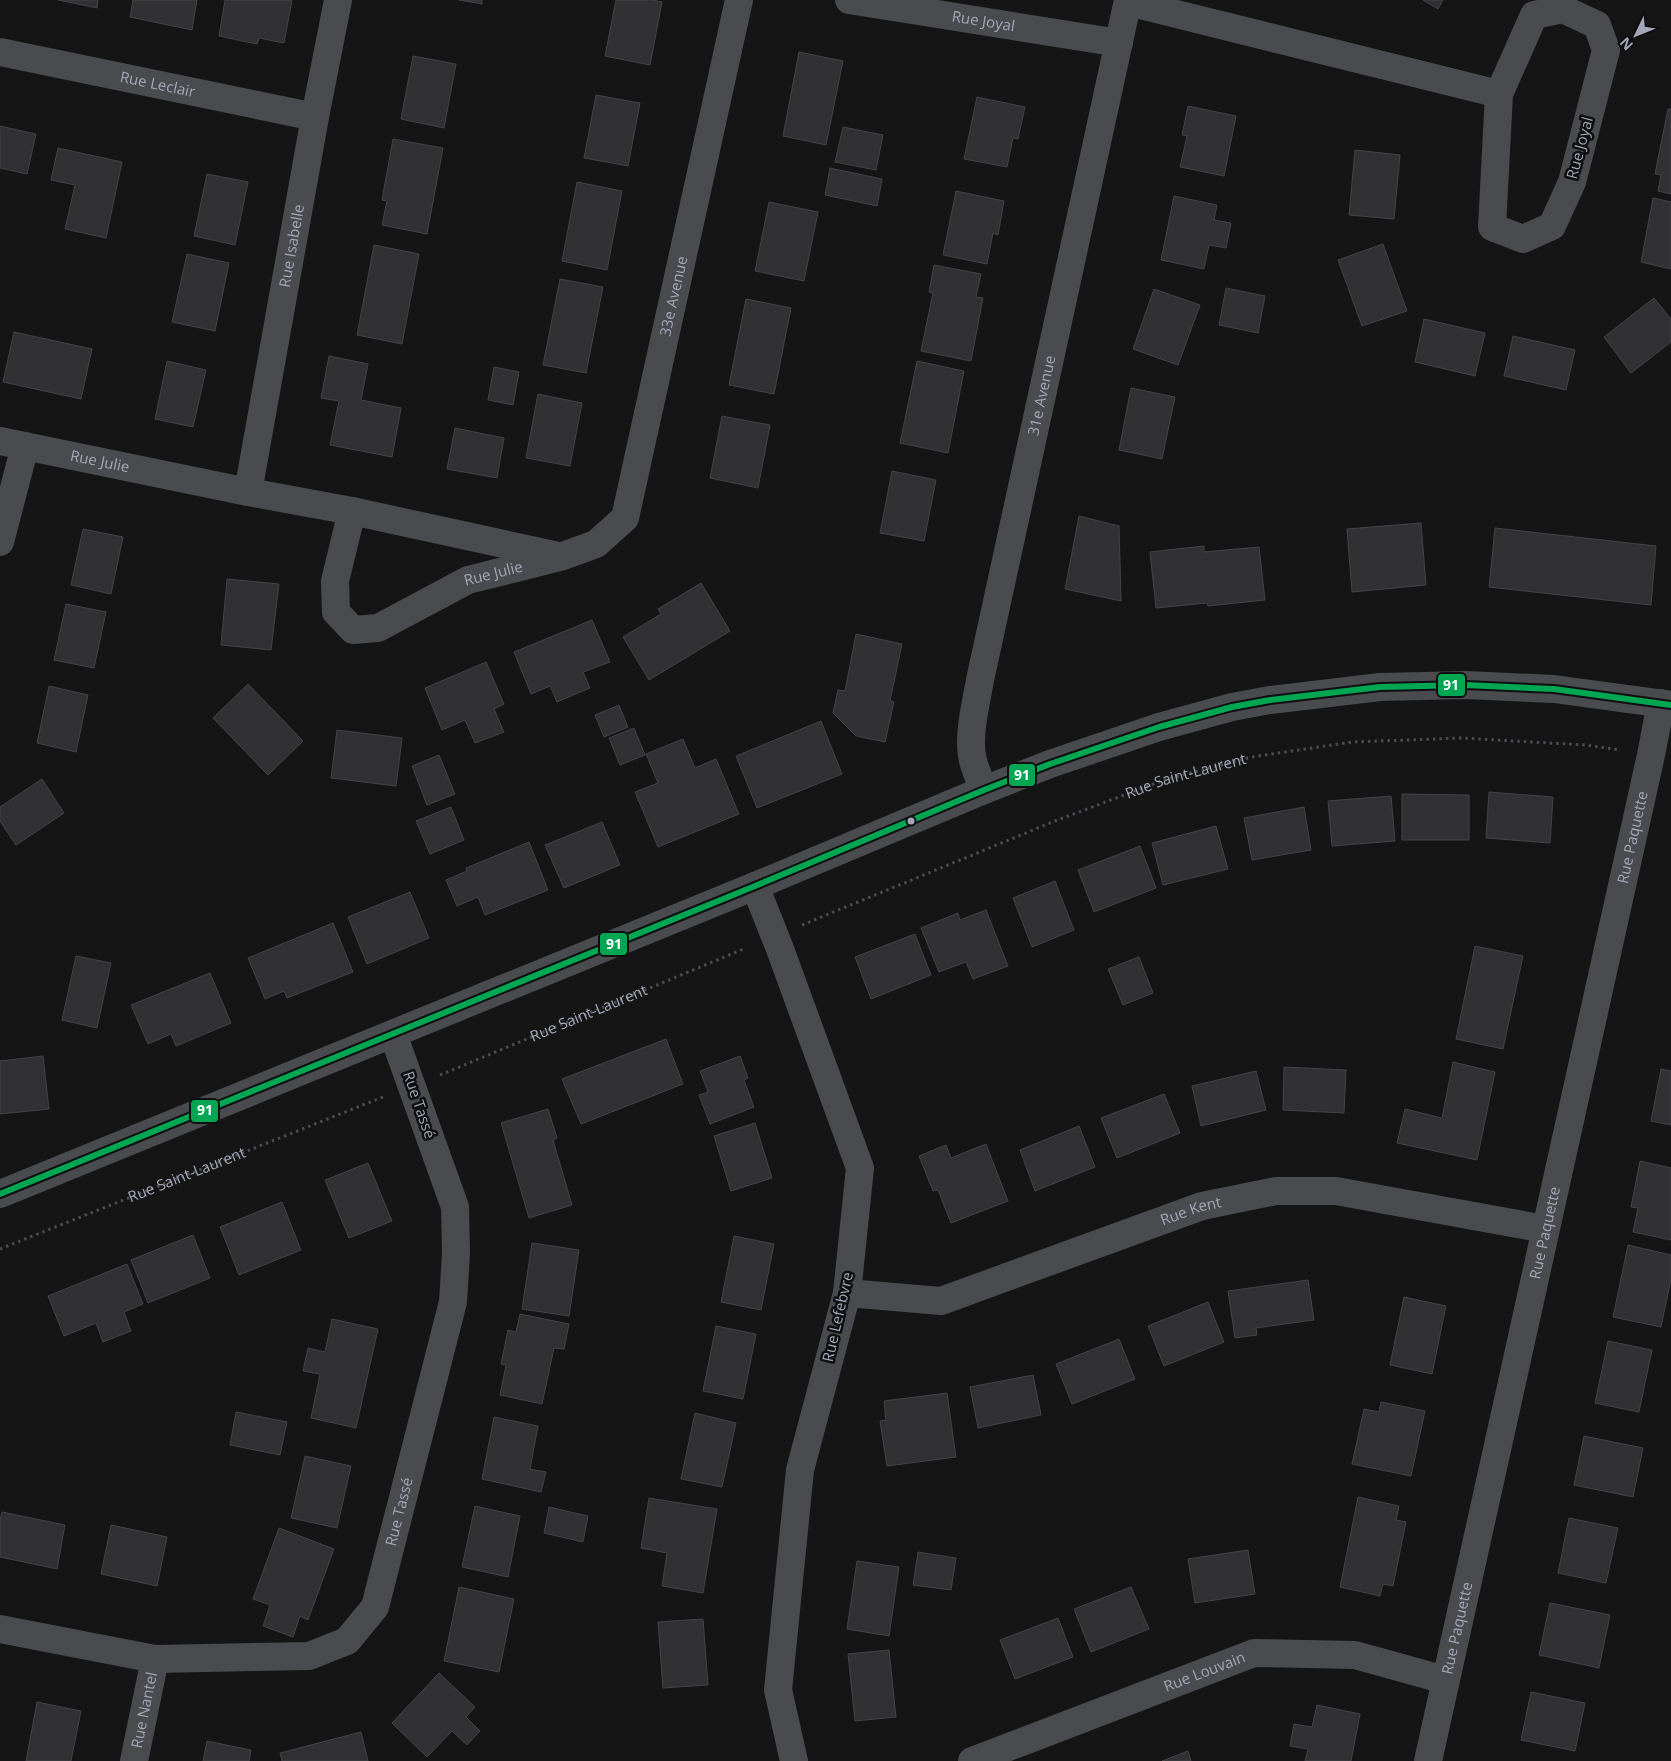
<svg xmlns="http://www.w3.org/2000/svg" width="1671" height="1761" font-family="'Open Sans',sans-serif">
<rect width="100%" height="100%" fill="#151515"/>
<path fill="#313133" stroke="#434449" d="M58,0h40l-1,8z
M133,0h64l-5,30 -62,-13z
M225,0h67l-8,43 -25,-5 -2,6 -38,-8z
M459,0h23v4z
M616,0h36l10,2 -12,63 -45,-9z
M1423,0h20l-5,9z
M799,52l44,9 -17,84 -43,-9z
M413,56l43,8 -12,64 -43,-9z
M596,95l44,8 -12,63 -44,-8z
M977,97l48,10 -7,32 -5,-1 -6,29 -43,-8z
M1188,106l48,10 -12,60 -44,-9 7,-31 -5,-1z
M1668,109h3v85l-13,-3 3,-16 -6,-1z
M0,126l36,8 -9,40 -27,-6z
M843,127l40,8 -7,35 -41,-8z
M393,139l50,9 -16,86 -45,-9 5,-24 -5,-1z
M58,148l64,14 -16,76 -41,-9 10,-44 -24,-5z
M1355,150l45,5 -6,64 -45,-4z
M830,168l52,11 -5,27 -52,-11z
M207,174l41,8 -13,63 -41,-9z
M577,182l45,9 -15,79 -45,-9z
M956,191l48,10 -6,34 -5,-2 -6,31 -44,-9z
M1174,196l43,9 -3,15 17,3 -5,25 -17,-3 -5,24 -43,-9z
M1653,198l18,4v67l-30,-7z
M769,202l49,10 -14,69 -49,-10z
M1383,244l24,67 -45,15 -24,-66z
M374,245l45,9 -17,90 -45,-9z
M187,254l42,9 -14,68 -43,-9z
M934,265l47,9 -5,23 7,1 -12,63 -50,-10 12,-58 -4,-1z
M560,279l43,8 -17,86 -43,-8z
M1226,288l39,8 -7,37 -39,-8z
M1154,289l46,16 -22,60 -45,-16z
M1654,298l17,21v23l-40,31 -27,-36z
M746,299l45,9 -17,86 -45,-9z
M1424,319l61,14 -10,43 -60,-14z
M14,332l78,17 -11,50 -78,-17z
M1513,336l62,14 -9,40 -62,-14z
M329,356l39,8 -7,36 40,8 -9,49 -62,-12 9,-44 -18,-3z
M167,361l39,9 -13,57 -38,-8z
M917,361l47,10 -16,82 -48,-10z
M494,367l25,5 -6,33 -25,-5z
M1131,388l44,9 -13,62 -43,-9z
M538,394l44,9 -12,63 -44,-8z
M722,416l48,9 -12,63 -48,-10z
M455,428l49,10 -7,40 -50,-9z
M892,471l44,9 -12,61 -44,-8z
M1079,516l40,10 2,75 -56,-12z
M1421,523l5,62 -74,7 -5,-63z
M1495,528l161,18 -5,59 -162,-18z
M83,529l40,8 -12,57 -40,-9z
M1204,546v6l55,-5 6,53 -57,6 -1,-3 -51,5 -6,-56z
M227,579l52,5 -8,66 -50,-5z
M701,583l29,48 -81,49 -26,-43 38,-23 -3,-5z
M66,604l40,8 -12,56 -40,-8z
M592,620l18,42 -27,10 7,16 -33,14 -7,-16 -19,8 -17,-42z
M856,634l46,10 -12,57 4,1 -9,40 -29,-6 -23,-23 5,-23 7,1z
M486,662l18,42 -10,5 10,23 -29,11 -10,-23 -23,10 -17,-42z
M248,684l55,57 -35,34 -55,-57z
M49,686l39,9 -12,57 -39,-9z
M619,705l9,22 -24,10 -9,-22z
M821,721l21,53 -85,34 -21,-52z
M634,728l11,27 -25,10 -11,-27z
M337,730l65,8 -6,48 -65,-8z
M683,739l12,29 21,-9 23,55 -81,33 -23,-55 23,-9 -12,-29z
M439,755l16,39 -28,11 -15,-39z
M42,779l22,34 -48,32 -16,-24v-14z
M1489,792l64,5 -3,46 -64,-5z
M1402,794l67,1v45h-67z
M1391,796l4,45 -63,5 -4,-45z
M451,807l13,33 -34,14 -14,-33z
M1304,807l7,43 -59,10 -8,-42z
M602,822l18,43 -56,23 -19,-43z
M1216,826l12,43 -65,16 -11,-42z
M529,842l19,48 -63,25 -7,-18 -21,9 -11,-26 21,-9 -1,-3z
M1140,846l16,42 -62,24 -16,-42z
M1055,881l19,49 -42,17 -19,-49z
M410,892l19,46 -62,26 -19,-47z
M986,910l22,56 -35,13 -7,-17 -27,10 -18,-44 37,-15 2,7z
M333,923l20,49 -66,26 -3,-7 -19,8 -17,-41z
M915,934l16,41 -60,24 -16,-42z
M1475,946l48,10 -20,93 -47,-10z
M76,956l35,7 -14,65 -35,-8z
M1139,957l14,36 -30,12 -15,-36z
M210,973l21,50 -55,23 -5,-12 -23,10 -17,-39z
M666,1039l17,45 -102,40 -19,-45z
M43,1056l6,53 -49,5v-53z
M740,1056l8,22 -4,2 10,27 -44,17 -11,-29 9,-3 -8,-21z
M1453,1062l42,10 -18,88 -80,-17 8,-34 37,9z
M1284,1067l62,3 -2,43 -61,-3z
M1661,1069l10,2v54l-20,-4z
M1256,1071l10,39 -65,16 -9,-40z
M1164,1094l16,39 -63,25 -16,-40z
M548,1109l9,29 -4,2 19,65 -43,13 -28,-95z
M755,1123l17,55 -41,13 -17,-55z
M1079,1126l16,41 -60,24 -15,-41z
M986,1144l22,57 -57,22 -13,-33 -5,1 -14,-35 27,-11 5,13z
M1640,1161l31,7v72l-38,-8 5,-24 -7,-1z
M368,1163l24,58 -43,17 -24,-58z
M282,1202l19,48 -62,25 -19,-48z
M193,1235l17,43 -62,25 -17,-43z
M734,1236l40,8 -13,66 -40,-8z
M532,1243l47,7 -10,66 -47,-7z
M1628,1245l43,10v24l-10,48 -48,-10z
M127,1264l16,40 -19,8 7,19 -28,11 -7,-19 -32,13 -16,-40z
M1308,1280l6,40 -58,8 1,7 -22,3 -7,-47z
M1404,1297l42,9 -14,68 -42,-9z
M1208,1302l16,40 -60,24 -16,-40z
M520,1314l49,10 -5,25 -10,-1 -12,56 -42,-9 6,-30 -5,-1 7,-34 8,2z
M332,1319l46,10 -22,99 -45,-10 9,-44 -17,-3 5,-23 17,4z
M716,1326l40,8 -13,65 -40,-8z
M1119,1339l16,40 -63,25 -16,-40z
M1608,1341l44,9 -13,62 -44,-9z
M1033,1375l8,40 -63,13 -8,-41z
M947,1393l9,64 -69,9 -7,-45 6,-1 -2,-19z
M1381,1402l44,9 -14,65 -59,-12 12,-55 15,3z
M236,1412l51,10 -7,33 -50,-10z
M695,1413l41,10 -14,64 -41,-8z
M494,1417l44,9 -8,43 16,3 -5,20 -59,-13z
M1584,1436l59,12 -10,49 -59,-12z
M305,1456l46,10 -14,62 -46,-10z
M1358,1497l41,9 -3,14 10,2 -13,64 -10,-2 -3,12 -40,-9z
M649,1498l68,11 -14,84 -41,-7 5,-33 -26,-5z
M475,1506l45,10 -12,61 -46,-10z
M549,1507l39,9 -5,26 -39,-9z
M2,1512l63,13 -8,44 -57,-12v-37z
M1569,1518l49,10 -12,55 -48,-10z
M111,1525l56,12 -10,49 -56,-12z
M279,1528l55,21 -26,71 -8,-4 -7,21 -30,-11 7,-21 -17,-6z
M1248,1550l7,44 -60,9 -7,-44z
M918,1552l38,6 -5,32 -38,-5z
M857,1561l42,6 -10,69 -42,-7z
M459,1587l55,12 -15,73 -55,-11z
M1131,1587l18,42 -58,23 -17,-43z
M1550,1603l60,12 -11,53 -60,-13z
M1058,1618l15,39 -58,22 -15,-39z
M703,1619l5,66 -45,3 -5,-66z
M889,1650l7,67 -41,4 -7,-67z
M439,1673l36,34 -9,10 14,14 -13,14 -15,-14 -25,26 -35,-34z
M1531,1692l54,11 -10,48 -54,-11z
M37,1702l44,9 -10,50h-45z
M1317,1705l43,9 -9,47h-46l3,-12 -18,-3 4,-22 18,3z
M361,1732l7,29h-86l-2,-8z
M207,1741l44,9 -2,11h-46z
M1188,1751l3,10h-29z"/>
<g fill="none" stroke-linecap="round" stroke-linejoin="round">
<g stroke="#4b4c51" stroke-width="3" stroke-dasharray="2.5 4" stroke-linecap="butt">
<path id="s1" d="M802,925l253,-104 109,-41 88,-23 100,-15 110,-4 123,7 36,5"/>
<path id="s2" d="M440,1075l306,-127"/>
<path id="s3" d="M0,1249l383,-152"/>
</g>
<g stroke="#4a4b4f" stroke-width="28">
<path id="s4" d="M849,0l270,43"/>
<path d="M1128,2l371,92"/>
<path d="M1563,9l34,16 9,25 -34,132 -20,44 -29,13 -31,-12 7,-133 35,-79z"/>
<path id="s5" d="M0,52l315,65"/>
<path id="s6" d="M0,441l248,51 104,19 202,44"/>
<path id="s7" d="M248,492l67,-375 23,-117"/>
<path id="s8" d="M352,511l-17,70 1,31 17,18 25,-2 90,-48 92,-23 36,-13 29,-26 114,-518"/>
<path d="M0,542l25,-96"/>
<path id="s9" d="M984,790c-4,-9 -8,-19 -11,-29 -6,-24 3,-57 7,-81l148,-680"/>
<path d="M755,886l25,63 80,219 -13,125 -47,177 -22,220 16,71"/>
<path d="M0,1194l755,-308 229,-96 66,-26 109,-37 73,-20 38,-7 110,-13 86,-2 88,4 117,16"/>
<path id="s10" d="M847,1293l94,8 261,-95 74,-15h60l209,38"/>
<path id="s11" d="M0,1629l155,30 154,-3 38,-15 28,-34 78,-305 3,-49 -1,-46 -62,-173"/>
<path id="s12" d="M134,1761l21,-102"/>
<path id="s13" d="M972,1761l282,-108 101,2 90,25"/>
<path id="s14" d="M1428,1761l223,-1006 10,-52"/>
</g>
<defs>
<path id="bus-1" d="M0,1194l755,-308 229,-96 66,-26 109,-37 73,-20 38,-7 110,-13 86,-2 88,4 117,16"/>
</defs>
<use href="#bus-1" stroke="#0f0f11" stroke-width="10"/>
<use href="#bus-1" stroke="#00a651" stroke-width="6"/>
</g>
<circle fill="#a4a7b8" stroke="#0f0f11" stroke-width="2" cx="911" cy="821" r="4.5"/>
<g text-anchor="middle" stroke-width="5" stroke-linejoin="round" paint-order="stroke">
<g font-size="15" fill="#a4a7b8" stroke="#0f0f11">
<text dy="5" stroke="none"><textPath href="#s4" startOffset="136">Rue Joyal</textPath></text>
<text dy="5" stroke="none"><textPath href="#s5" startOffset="161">Rue Leclair</textPath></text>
<text transform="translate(1580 148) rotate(-75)" y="5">Rue Joyal</text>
<text dy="5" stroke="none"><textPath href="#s7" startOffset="250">Rue Isabelle</textPath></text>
<text dy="5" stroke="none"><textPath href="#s8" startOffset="654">33e Avenue</textPath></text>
<text dy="5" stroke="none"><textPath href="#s9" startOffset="404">31e Avenue</textPath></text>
<text dy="5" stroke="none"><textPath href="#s6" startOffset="102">Rue Julie</textPath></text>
<text dy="5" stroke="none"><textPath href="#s8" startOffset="281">Rue Julie</textPath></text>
<text dy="5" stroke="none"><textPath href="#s1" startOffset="412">Rue Saint-Laurent</textPath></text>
<text dy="5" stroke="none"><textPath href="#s14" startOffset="946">Rue Paquette</textPath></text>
<text dy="5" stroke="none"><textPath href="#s2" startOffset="161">Rue Saint-Laurent</textPath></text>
<text transform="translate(419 1105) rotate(71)" y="5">Rue Tassé</text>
<text dy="5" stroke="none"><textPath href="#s3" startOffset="201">Rue Saint-Laurent</textPath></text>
<text dy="5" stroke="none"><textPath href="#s10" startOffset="360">Rue Kent</textPath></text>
<text dy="5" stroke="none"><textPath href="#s14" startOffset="541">Rue Paquette</textPath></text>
<text transform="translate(838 1317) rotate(-77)" y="5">Rue Lefebvre</text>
<text dy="5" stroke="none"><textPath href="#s11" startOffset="495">Rue Tassé</textPath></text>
<text dy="5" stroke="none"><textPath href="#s14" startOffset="136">Rue Paquette</textPath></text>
<text dy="5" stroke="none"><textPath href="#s13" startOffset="249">Rue Louvain</textPath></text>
<text dy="5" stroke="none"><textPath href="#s12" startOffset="52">Rue Nantel</textPath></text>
</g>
</g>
<g stroke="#0f0f11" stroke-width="2">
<rect x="1437" y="673" width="29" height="24" rx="5" fill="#00a651"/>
<rect x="1008" y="763" width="28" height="24" rx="5" fill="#00a651"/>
<rect x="599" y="932" width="29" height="24" rx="5" fill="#00a651"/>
<rect x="190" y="1099" width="29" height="24" rx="5" fill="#00a651"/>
</g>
<g font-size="14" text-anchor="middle" font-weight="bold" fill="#fff">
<text x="1451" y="690">91</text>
<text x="1022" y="780">91</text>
<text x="614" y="949">91</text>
<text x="205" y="1115">91</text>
</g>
<g transform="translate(1636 35) rotate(227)" stroke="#0f0f11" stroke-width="4" paint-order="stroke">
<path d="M0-4L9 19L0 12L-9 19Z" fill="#a4a7b8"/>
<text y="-8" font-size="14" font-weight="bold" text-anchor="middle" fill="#a4a7b8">N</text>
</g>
</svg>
